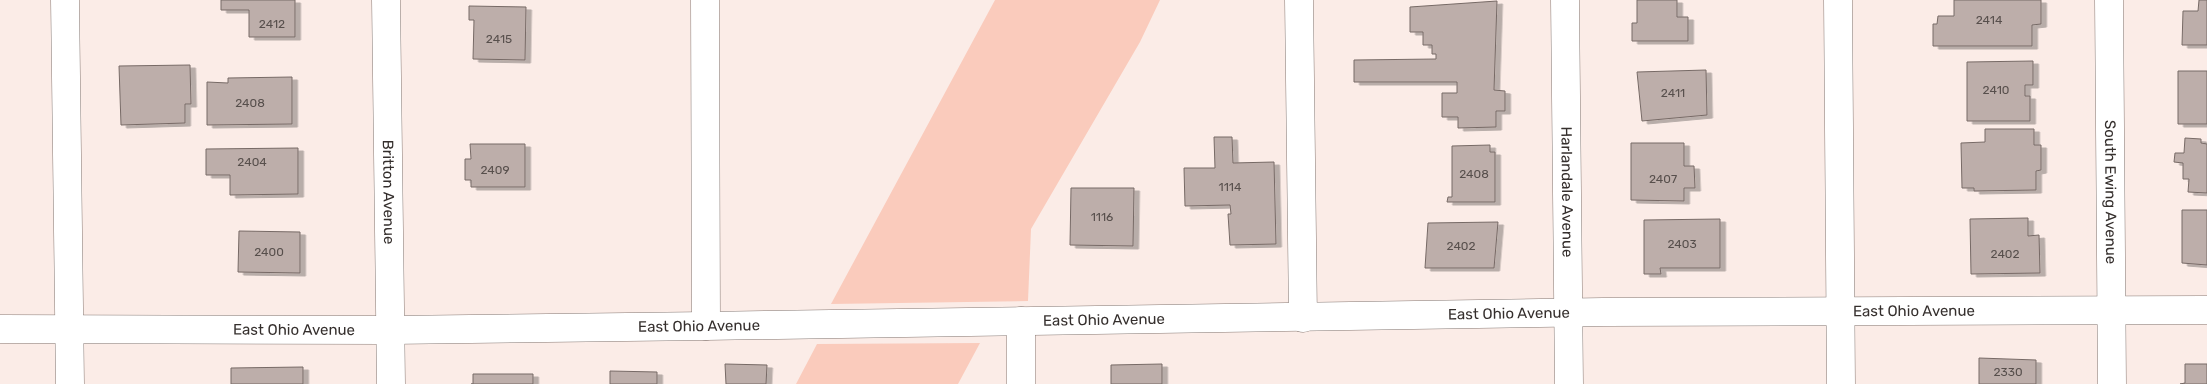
<svg xmlns="http://www.w3.org/2000/svg" width="2207" height="384" font-family="Rubik,sans-serif">
<defs>
<filter id="shadow"><feDropShadow dx="5.5" dy="3" stdDeviation="0" flood-color="#0004"/></filter>
</defs>
<rect width="100%" height="100%" fill="#fbece7"/>
<path fill="#facbbc" d="M995,0h165l-20,42 -109,187 -3,72 -197,3z
M980,343l-22,41h-162l21,-40z"/>
<path fill="#bdaeaa" stroke="#776a66" filter="url(#shadow)" d="M221,0h74v37h-46v-27h-28z
M1637,0h40v17h11v24h-56v-18h5z
M1954,0h87v24l-9,1v21h-99v-22h4l1,-8h16z
M2199,0h8v45h-25l1,-34h15z
M1497,1l-3,89 11,1v20h-9v16l-38,1v-11h-16v-24h15v-11h-103v-22l82,-1v-5h-4v-9h-9v-13h-13v-25z
M469,6l57,1 -1,53 -52,-1 1,-39h-5z
M2033,61v24h-8v11h5v25h-63v-59z
M190,65l1,39h-6v19l-64,2 -2,-59z
M1706,70l1,45 -65,6 -5,-49z
M2178,71h29v53h-29z
M292,77v47l-85,1v-43l21,1v-5z
M1985,129h49v16h7v25l-5,1v19l-62,1v-3h-12l-1,-45 24,-1z
M1214,137h18l1,26 41,-1 2,82 -46,1 -2,-31h3l-1,-9 -45,1 -1,-38h31z
M2185,138l16,1v4l6,1v49l-19,-1 1,-13h-6v-16l-9,-1 1,-9h9z
M1631,143h53v23h10l1,22h-11v13l-53,-1z
M470,144h55v43h-54v-7h-6v-21h6z
M1490,145v7h5v50h-48l1,-5h4v-51z
M298,148v46l-68,1v-20h-24v-26z
M1071,188h63l-1,58 -63,-1z
M2182,210h25v55l-25,-2z
M2028,218v18l11,-1 1,38 -69,1 -1,-55z
M1720,219v49h-60l1,6h-17v-54z
M1498,222l-4,46h-69l3,-45z
M239,231l61,1v41l-62,-1z
M1979,358l57,2v24h-57z
M725,364l42,1 -1,19h-40z
M1162,364v20h-51v-19z
M2185,364h22v20h-27l5,-1z
M303,367v17h-72v-16z
M610,371l47,1v12h-47z
M473,374h60v10h-62h2z"/>
<g fill="none" stroke-linecap="round" stroke-linejoin="round">
<defs>
<g id="minor">
<path d="M65,0l5,384"/>
<path id="s1" d="M386,0l5,384"/>
<path d="M705,0l1,326"/>
<path d="M1299,0l4,318"/>
<path id="s2" d="M1565,0l4,384"/>
<path d="M1838,0l3,384"/>
<path id="s3" d="M2109,0l3,384"/>
<path d="M1021,321v63"/>
<path id="s4" d="M0,329l391,1 315,-4 897,-14 604,-2"/>
</g>
</defs>
<use href="#minor" stroke="#867974" stroke-width="29"/>
<use href="#minor" stroke="#fff" stroke-width="28"/>
</g>
<g text-anchor="middle" stroke-width="4.5" stroke-linejoin="round" paint-order="stroke">
<g font-size="12" fill="#574f4c">
<text x="1989" y="24">2414</text>
<text x="272" y="28">2412</text>
<text x="499" y="43">2415</text>
<text x="1996" y="94">2410</text>
<text x="1673" y="97">2411</text>
<text x="250" y="107">2408</text>
<text x="252" y="166">2404</text>
<text x="495" y="174">2409</text>
<text x="1474" y="178">2408</text>
<text x="1663" y="183">2407</text>
<text x="1230" y="191">1114</text>
<text x="1102" y="221">1116</text>
<text x="1682" y="248">2403</text>
<text x="1461" y="250">2402</text>
<text x="269" y="256">2400</text>
<text x="2005" y="258">2402</text>
<text x="2008" y="376">2330</text>
</g>
<g font-size="15" fill="#352f2d" stroke="#fbece7">
<text dy="5" stroke="none"><textPath href="#s1" startOffset="192">Britton Avenue</textPath></text>
<text dy="5" stroke="none"><textPath href="#s2" startOffset="192">Harlandale Avenue</textPath></text>
<text dy="5" stroke="none"><textPath href="#s3" startOffset="192">South Ewing Avenue</textPath></text>
<text dy="5" stroke="none"><textPath href="#s4" startOffset="1914">East Ohio Avenue</textPath></text>
<text dy="5" stroke="none"><textPath href="#s4" startOffset="1509">East Ohio Avenue</textPath></text>
<text dy="5" stroke="none"><textPath href="#s4" startOffset="1104">East Ohio Avenue</textPath></text>
<text dy="5" stroke="none"><textPath href="#s4" startOffset="699">East Ohio Avenue</textPath></text>
<text dy="5" stroke="none"><textPath href="#s4" startOffset="294">East Ohio Avenue</textPath></text>
</g>
</g>
</svg>
